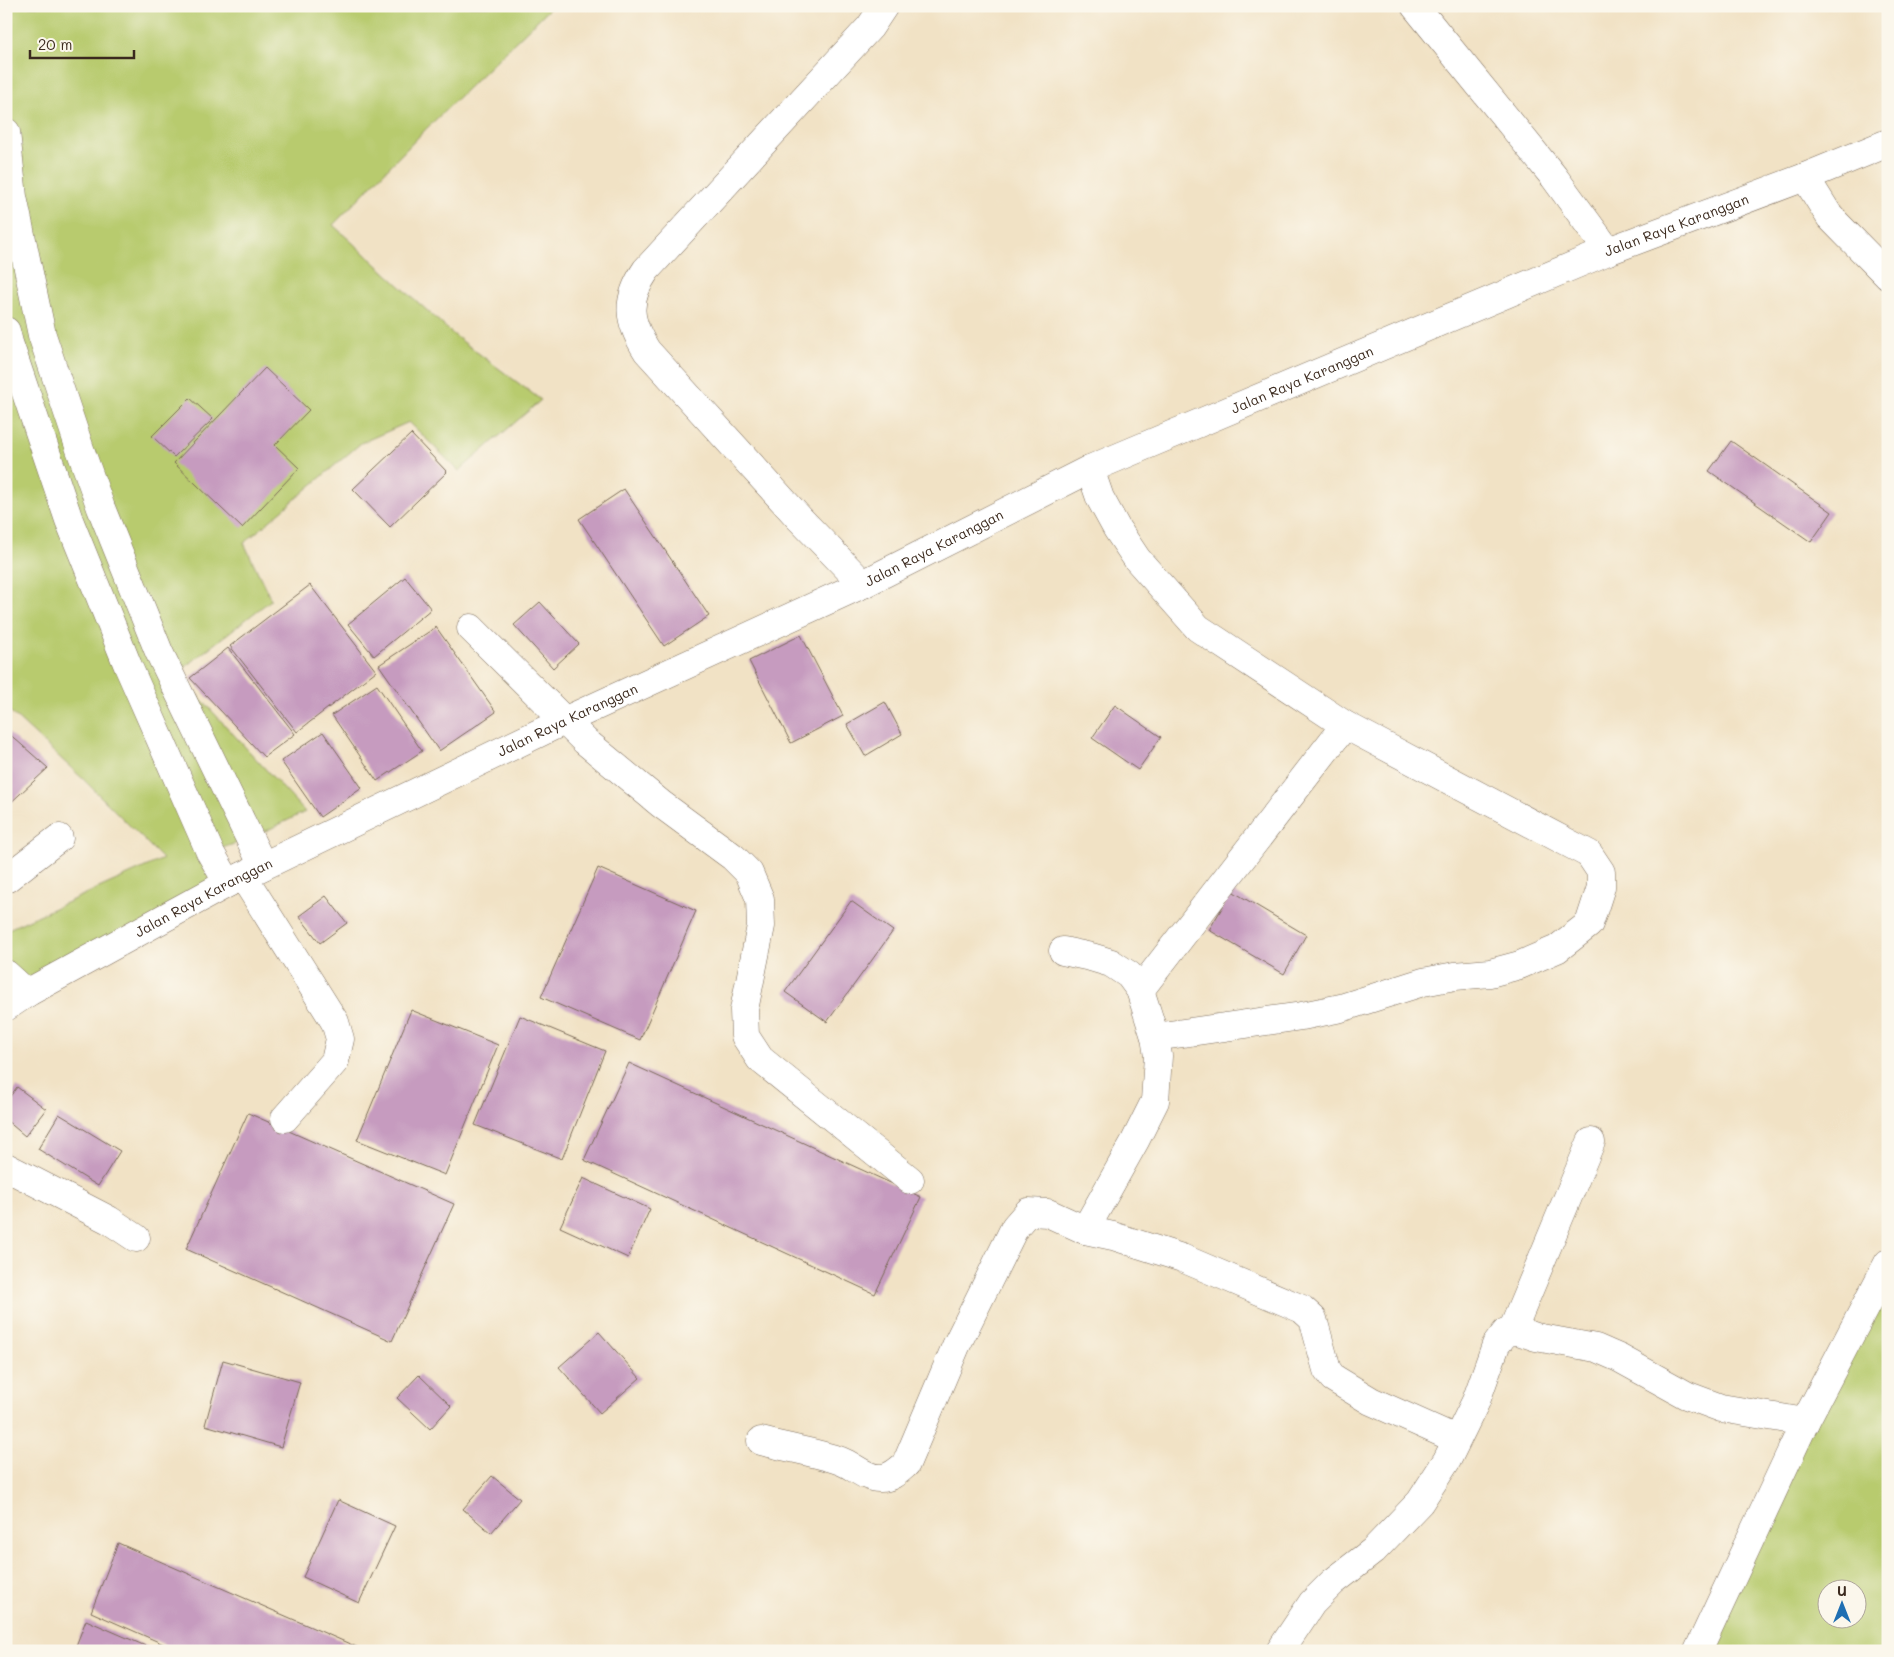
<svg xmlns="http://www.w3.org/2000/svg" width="1894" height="1657" font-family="Mali,sans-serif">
<rect width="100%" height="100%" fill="#fbf7ec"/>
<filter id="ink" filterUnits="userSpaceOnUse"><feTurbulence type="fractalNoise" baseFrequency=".02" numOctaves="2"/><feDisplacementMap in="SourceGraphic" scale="10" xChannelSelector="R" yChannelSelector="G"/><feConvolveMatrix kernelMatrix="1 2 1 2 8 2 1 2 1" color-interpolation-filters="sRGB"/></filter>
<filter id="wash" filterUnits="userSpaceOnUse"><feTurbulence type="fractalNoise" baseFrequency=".0096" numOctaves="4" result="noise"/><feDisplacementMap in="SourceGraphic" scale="20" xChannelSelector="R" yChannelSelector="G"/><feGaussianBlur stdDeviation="1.12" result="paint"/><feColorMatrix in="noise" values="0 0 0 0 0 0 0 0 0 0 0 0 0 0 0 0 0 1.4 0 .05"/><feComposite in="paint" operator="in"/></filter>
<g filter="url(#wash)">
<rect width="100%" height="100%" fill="#f1e2c5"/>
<path fill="#b8cb6e" stroke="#7a7a46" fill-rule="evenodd" d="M6,6h546l-126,123 -93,96 121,110 87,65 -82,71 -50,-49 -48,21 -117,100 27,57 -94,73 128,139 -56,27 -39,13 18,31 -222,124v-77l157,-71 -81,-81 -76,-70z
M1888,1263v388h-191zM1826,1590h30v30h-30z"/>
<g id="blocks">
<path fill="#c69bbf" d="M265,368l44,42 -34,35 24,23 -57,60 -68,-65z
M190,398l23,21 -39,38 -22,-21z
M411,434l36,38 -57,55 -37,-38z
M1731,441l101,71 -21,30 -102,-71z
M624,489l85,127 -45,30 -85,-127z
M405,577l26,32 -57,47 -26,-32z
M310,585l66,86 -79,61 -67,-86z
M540,602l39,42 -26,24 -39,-43z
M436,627l60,85 -57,39 -60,-86z
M801,635l42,81 -52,27 -42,-82z
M228,648l67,86 -31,23 -74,-79z
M377,685l45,66 -45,30 -45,-66z
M885,702l17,32 -37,22 -18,-32z
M1115,705l46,32 -23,33 -46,-32z
M6,731l42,37 -42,39z
M323,732l39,56 -42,29 -39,-56z
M598,868l98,43 -56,129 -99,-43z
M1232,891l74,44 -22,39 -75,-44z
M326,896l21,27 -27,20 -21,-27z
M851,901l42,30 -66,91 -42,-30z
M411,1010l87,35 -53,130 -88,-35z
M520,1016l85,35 -43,108 -87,-34z
M629,1063l292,134 -46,97 -291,-134z
M17,1087l29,22 -21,27 -19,-16v-18z
M248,1113l206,91 -62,137 -206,-92z
M59,1114l61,37 -22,35 -60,-37z
M583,1178l67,31 -22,49 -68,-31z
M599,1332l41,46 -40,35 -41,-46z
M223,1360l77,22 -19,65 -76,-22z
M419,1375l32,31 -21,23 -33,-31z
M492,1476l28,23 -29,34 -28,-24z
M338,1500l57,26 -36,77 -56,-26z
M118,1543l248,108h-187l-88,-39z
M86,1620l71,31h-83z"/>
</g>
</g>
<g filter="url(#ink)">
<use href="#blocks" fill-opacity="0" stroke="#7b6a58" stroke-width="1"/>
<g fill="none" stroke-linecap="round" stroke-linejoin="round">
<defs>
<g id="minor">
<path d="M1415,6l139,171 54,74"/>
<path d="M6,132l7,65 29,138 38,114 21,59 58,144 104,214"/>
<path d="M1805,177l25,40 58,59"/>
<path d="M6,331l3,12 60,177 59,146 82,186 18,31"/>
<path d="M1090,469l10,29 17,31 20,30 61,69 147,97 244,129 12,18v15l-12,37 -32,25 -37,16 -30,8 -35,3 -32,6 -82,26 -39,8 -147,21"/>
<path d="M863,584l-63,-65 -153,-168c-19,-30 -22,-50 -1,-81l224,-243 14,-21"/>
<path d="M471,628l114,113 76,63 72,53 16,16 11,26 1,27 -17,84 1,26 15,23 150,121"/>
<path d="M243,876l92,146 5,17 -5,22 -50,57"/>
<path d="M6,879l53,-41"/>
<path d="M1063,951l28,6 20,6 18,12 11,15 15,47 3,19 -3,45 -20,40 -50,89"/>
<path d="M6,974l21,19"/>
<path d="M1140,990l205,-265"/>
<path id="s1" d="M6,1007l21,-14 201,-110 338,-163 297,-136 227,-115 518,-218 197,-74 83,-34"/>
<path d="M6,1167l103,53 27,18"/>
<path d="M1512,1331l79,-189"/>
<path d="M761,1441c27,7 54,11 80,20 13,5 24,17 38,17 11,1 19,-7 27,-14l50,-118 59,-119 13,-15 20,1 37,17 28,6 69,22 120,51 11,10 14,51 6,8 38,23 85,38"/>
<path d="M1280,1651l32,-48 21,-21 40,-31 47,-49 27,-42 29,-59 20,-56 10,-13 12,-1 18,6 60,11 23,10 67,37 35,13 84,14"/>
<path d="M1698,1651l107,-229 83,-159"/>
</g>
</defs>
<use href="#minor" stroke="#7b6a58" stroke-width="29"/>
<use href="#minor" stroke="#fff" stroke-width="28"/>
</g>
</g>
<g text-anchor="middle" stroke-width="4" stroke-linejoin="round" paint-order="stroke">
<g font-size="14" fill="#3b2a1e" stroke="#fbf7ec">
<text dy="5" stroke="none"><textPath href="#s1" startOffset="1846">Jalan Raya Karanggan</textPath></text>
<text dy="5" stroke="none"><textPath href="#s1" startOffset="1441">Jalan Raya Karanggan</textPath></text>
<text dy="5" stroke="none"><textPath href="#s1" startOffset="1036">Jalan Raya Karanggan</textPath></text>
<text dy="5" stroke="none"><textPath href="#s1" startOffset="631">Jalan Raya Karanggan</textPath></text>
<text dy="5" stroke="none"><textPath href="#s1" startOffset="226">Jalan Raya Karanggan</textPath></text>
</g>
</g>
<rect width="1894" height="1657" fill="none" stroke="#fbf7ec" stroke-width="25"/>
<g transform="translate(1842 1604)"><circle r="24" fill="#fbf7ec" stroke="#aea59a"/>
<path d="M0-4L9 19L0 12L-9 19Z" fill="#1f6fb2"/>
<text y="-8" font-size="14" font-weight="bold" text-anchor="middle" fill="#3b2a1e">U</text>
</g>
<path d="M30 50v8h104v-8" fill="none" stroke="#3b2a1e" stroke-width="2.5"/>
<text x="38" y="50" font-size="15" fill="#3b2a1e" stroke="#fbf7ec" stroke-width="4" paint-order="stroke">20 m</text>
</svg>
